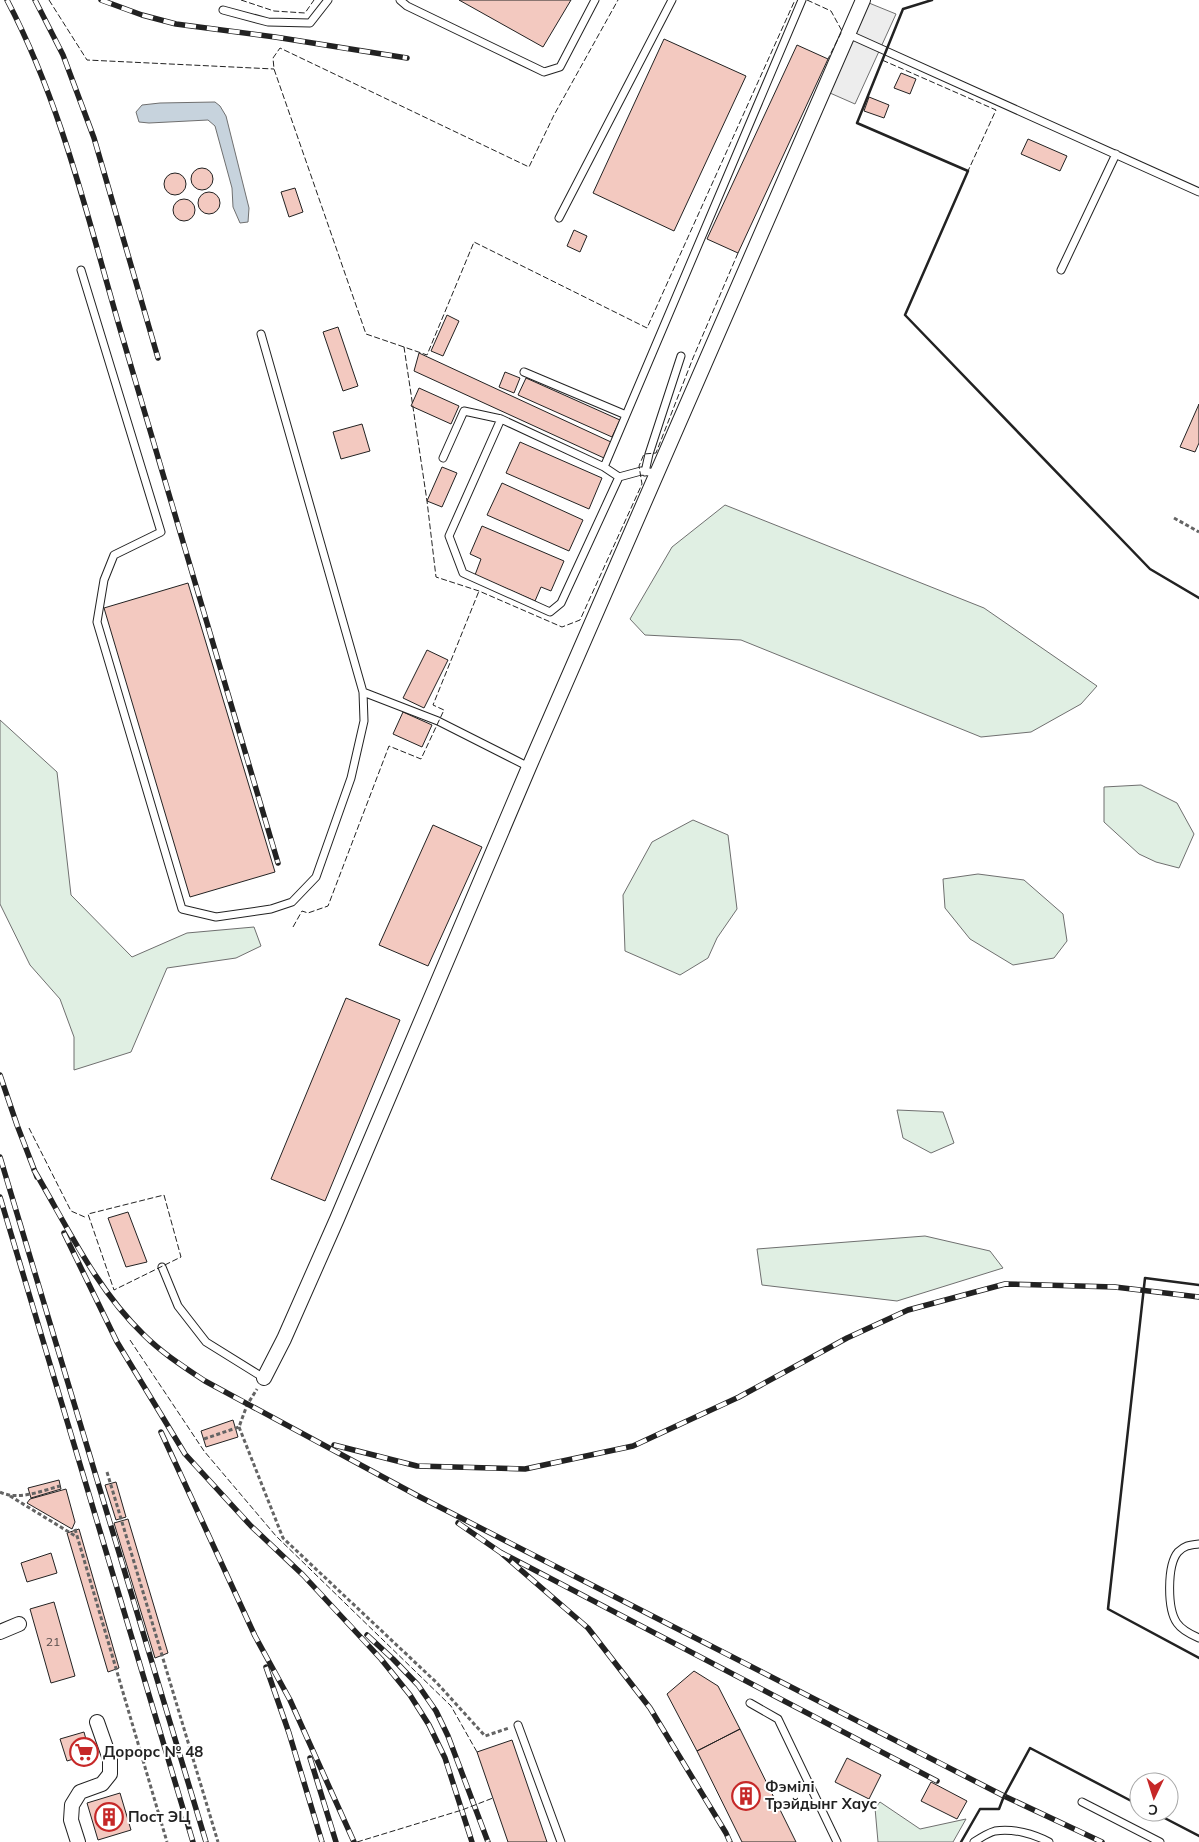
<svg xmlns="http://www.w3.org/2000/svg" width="1199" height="1842" font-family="Mulish,sans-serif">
<rect width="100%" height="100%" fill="#fff"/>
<path fill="#e0efe3" stroke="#6f6f6f" d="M725,505l259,103 113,78 -16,18 -50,28 -50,5 -240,-97 -96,-5 -15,-16 42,-72z
M0,720l57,52 14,123 61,62 55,-24 67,-6 7,19 -25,12 -69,10 -36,84 -57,18v-33l-14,-38 -30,-34 -30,-61z
M1141,785l36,18 17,31 -15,34 -23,-6 -17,-8 -35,-32v-35z
M693,820l35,15 9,74 -20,29 -9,20 -28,17 -55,-24 -2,-56 29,-53z
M978,874l46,6 39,34 4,27 -13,17 -41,7 -43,-26 -25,-31 -2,-29z
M897,1110l46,2 11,31 -23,10 -28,-15z
M925,1236l65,15 13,17 -106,33 -135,-16 -5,-36z
M880,1802l40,27 46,-10 -13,23h-75l-3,-34z"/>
<path fill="#ededed" stroke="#6f6f6f" d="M869,3l27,11 -41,90 -25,-11z"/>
<path fill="#c7d3dd" stroke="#6f6f6f" d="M215,102l5,4 6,10 23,92 -1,14 -8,1 -7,-16 -1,-19 -17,-62 -7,-6 -59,3 -10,-1 -3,-10 6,-7 18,-2z"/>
<path fill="#f3c9c0" stroke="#222" d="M459,0h112l-28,47z
M664,39l82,37 -72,155 -81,-38z
M797,45l31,14 -90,194 -31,-14z
M901,73l15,6 -6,15 -16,-6z
M869,97l20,8 -5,13 -20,-7z
M1028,139l39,17 -7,15 -39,-17z
M191 179a11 11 0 1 1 22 0a11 11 0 1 1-22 0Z
M164 184a11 11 0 1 1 22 0a11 11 0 1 1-22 0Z
M295,188l8,24 -14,5 -8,-25z
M198 203a11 11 0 1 1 22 0a11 11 0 1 1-22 0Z
M173 210a11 11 0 1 1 22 0a11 11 0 1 1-22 0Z
M574,230l13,6 -7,16 -13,-6z
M447,315l12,6 -16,35 -12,-5z
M338,327l20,59 -15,5 -20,-59z
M419,353l192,89 -7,16 -190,-87z
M505,372l15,6 -6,15 -15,-6z
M526,378l94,42 -8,17 -94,-42z
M419,388l40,18 -8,18 -40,-18z
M1199,404v39l-4,9 -15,-5z
M362,424l8,27 -29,8 -8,-27z
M520,442l82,36 -13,31 -83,-36z
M442,467l15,6 -15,34 -15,-6z
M502,483l81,37 -14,31 -82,-36z
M482,526l82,35 -13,30 -10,-4 -6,14 -60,-26 6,-16 -11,-5z
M188,583l87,289 -85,25 -86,-289z
M427,650l21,10 -24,48 -21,-10z
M403,712l29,13 -10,22 -29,-13z
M433,825l49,22 -54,119 -49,-21z
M346,998l54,22 -75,181 -54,-22z
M128,1212l19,50 -21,5 -18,-49z
M233,1420l5,17 -32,10 -5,-16z
M59,1480l2,9 -30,9 -3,-10z
M116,1482l10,35 -10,3 -11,-35z
M66,1489l9,33 -3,7 -45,-26 3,-4z
M128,1519l40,134 -13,5 -41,-135z
M79,1529l40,139 -11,4 -41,-139z
M51,1553l6,20 -30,9 -6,-19z
M54,1602l21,74 -24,7 -21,-74z
M694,1671l24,15 22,43 -43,22 -30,-57z
M740,1729l56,113h-54l-45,-91z
M84,1732l6,22 -23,7 -7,-22z
M512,1740l35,102h-39l-31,-90z
M847,1758l34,17 -12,24 -34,-17z
M931,1782l36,19 -10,18 -36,-18z
M120,1793l11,37 -33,10 -11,-37z"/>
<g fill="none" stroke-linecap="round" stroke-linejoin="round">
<defs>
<path id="service" d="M400,0l7,6 137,66 16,-5 35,-67
M223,10l45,12 42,1 18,-23
M848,34l351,158
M559,218l113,-218
M81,270l80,262 -47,23 -10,25 -7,42 85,287 34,8 55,-8 21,-7 24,-25 35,-99 13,-57 -1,-29 -102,-358
M1061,270l55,-116
M524,372l102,43
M443,458l21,-47 37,8
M604,467l-103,-48 -52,117 14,37 87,39 11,-9 58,-126
M645,472l4,-18 32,-98
M657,473l-16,-2 -22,6 -15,-10 198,-467
M363,692l75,29 91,46
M162,1267l16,39 28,36 58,36
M1199,1544c-9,1 -14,1 -21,8 -11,13 -11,57 -1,71 4,6 15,12 22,15
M750,1703l28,16 59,123
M518,1725l43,117
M1082,1802l78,40
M974,1842c6,-4 14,-9 21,-11 18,-3 39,3 54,11"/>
<path id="minor" d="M264,1378l20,-39 53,-120 192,-452 334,-767
M0,1632l19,-8
M78,1842l-7,-22 1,-15 8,-13 22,-8 8,-10v-15l-13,-37"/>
</defs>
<use href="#service" stroke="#222" stroke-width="9"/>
<use href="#minor" stroke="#222" stroke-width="16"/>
<path stroke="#646464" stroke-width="3" stroke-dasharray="4 2.5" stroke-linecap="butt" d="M1174,518l25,14
M239,1427l44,111 154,145 48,53 24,-8
M204,1439l35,-12 8,-22 10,-16
M107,1472l111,370
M0,1492c18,9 41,-1 60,-6
M10,1496l67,41
M75,1529l92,313"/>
<use href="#service" stroke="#fff" stroke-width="7"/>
<use href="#minor" stroke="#fff" stroke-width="14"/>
<defs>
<path id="rail" d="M7,0c56,107 82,224 116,339 52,175 103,349 155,524
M35,0l28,55 31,83 64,220
M101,0l41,15 34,9 99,13 132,21
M0,1075l17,50 20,52
M0,1157l206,685
M34,1170c33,56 62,119 110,165 18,18 40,32 61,46l215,116 584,299 98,46
M0,1197l193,645
M64,1233l53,109 68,112 66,72 52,49 78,84 29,36 19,30 16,33 27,84
M161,1432l94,204 35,64 64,142
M334,1445l83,21 108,3 108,-23 106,-49 108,-59 61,-28 97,-26 110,3 84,10
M458,1523l42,29 88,76 62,80 76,125 4,9
M500,1552l437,229
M367,1635l26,24 25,26 18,26 12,25 40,106
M266,1667l23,66 33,109
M310,1758l26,84"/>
</defs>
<use href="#rail" stroke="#222" stroke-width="5.5"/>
<use href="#rail" stroke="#fff" stroke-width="4" stroke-dasharray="11" stroke-linecap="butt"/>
<path stroke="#222" stroke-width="1" stroke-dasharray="6 2.5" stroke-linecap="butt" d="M49,0l38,60 187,9
M241,0l33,11 31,2 9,-13
M807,0l24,11 11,20 -14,28
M857,123l111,48 28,-61 -114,-50
M738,253l-45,105 -37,95 -12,1 -5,12 3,18 -62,136 -18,7 -83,-36 -43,-14 -9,-76 -23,-154 23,8 47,-113 173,86 148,-328
M404,347l-38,-13 -92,-265 -1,-11 7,-10 249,119 25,-52 64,-115
M293,927l9,-16 6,2 20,-7 61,-160 32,13 23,-49 -11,-5 46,-114
M29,1128l42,83 16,7
M164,1195l17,62 -67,33 -26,-76z
M130,1340l74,111 72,85 175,170 26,46
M357,1842l105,-32 31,-12"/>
<path stroke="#222" stroke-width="2.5" d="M932,0l-29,9 -46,114 111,48 -63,144 245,254 49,29
M1199,1285l-54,-7 -37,331 91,49
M1153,1812l46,24
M961,1842l19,-33h19l5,-13 26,-48 109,57"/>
</g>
<defs>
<symbol id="supermarket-ring" viewBox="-11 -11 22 22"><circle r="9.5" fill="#fff" stroke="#c62828" stroke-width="1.5"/><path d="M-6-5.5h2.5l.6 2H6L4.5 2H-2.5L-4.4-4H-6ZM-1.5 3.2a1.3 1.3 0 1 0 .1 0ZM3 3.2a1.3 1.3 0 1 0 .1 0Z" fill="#c62828"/></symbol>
<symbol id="building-ring" viewBox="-11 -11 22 22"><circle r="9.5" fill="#fff" stroke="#c62828" stroke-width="1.5"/><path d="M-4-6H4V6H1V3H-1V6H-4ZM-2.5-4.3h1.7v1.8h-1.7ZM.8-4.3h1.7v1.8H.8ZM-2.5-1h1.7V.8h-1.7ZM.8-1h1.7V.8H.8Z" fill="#c62828"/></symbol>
</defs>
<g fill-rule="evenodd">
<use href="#supermarket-ring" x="68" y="1736" width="32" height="32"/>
<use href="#building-ring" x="730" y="1780" width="32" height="32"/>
<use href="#building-ring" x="93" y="1801" width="32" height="32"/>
</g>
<g text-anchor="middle" stroke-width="4" stroke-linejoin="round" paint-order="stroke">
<g font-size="12" fill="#564c4a">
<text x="53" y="1646">21</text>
</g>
<g font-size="15" font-weight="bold" fill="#222" stroke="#fff" text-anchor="start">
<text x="103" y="1757">Дорорс № 48</text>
<text x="765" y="1792">Фэмілі<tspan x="765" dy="17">Трэйдынг Хаус</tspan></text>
<text x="128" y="1822">Пост ЭЦ</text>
</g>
</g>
<g transform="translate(1154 1797) rotate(184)"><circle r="24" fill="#ffffff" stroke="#a7a7a7"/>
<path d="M0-4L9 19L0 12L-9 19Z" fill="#c62828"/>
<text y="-8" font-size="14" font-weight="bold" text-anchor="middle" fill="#222222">С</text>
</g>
</svg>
